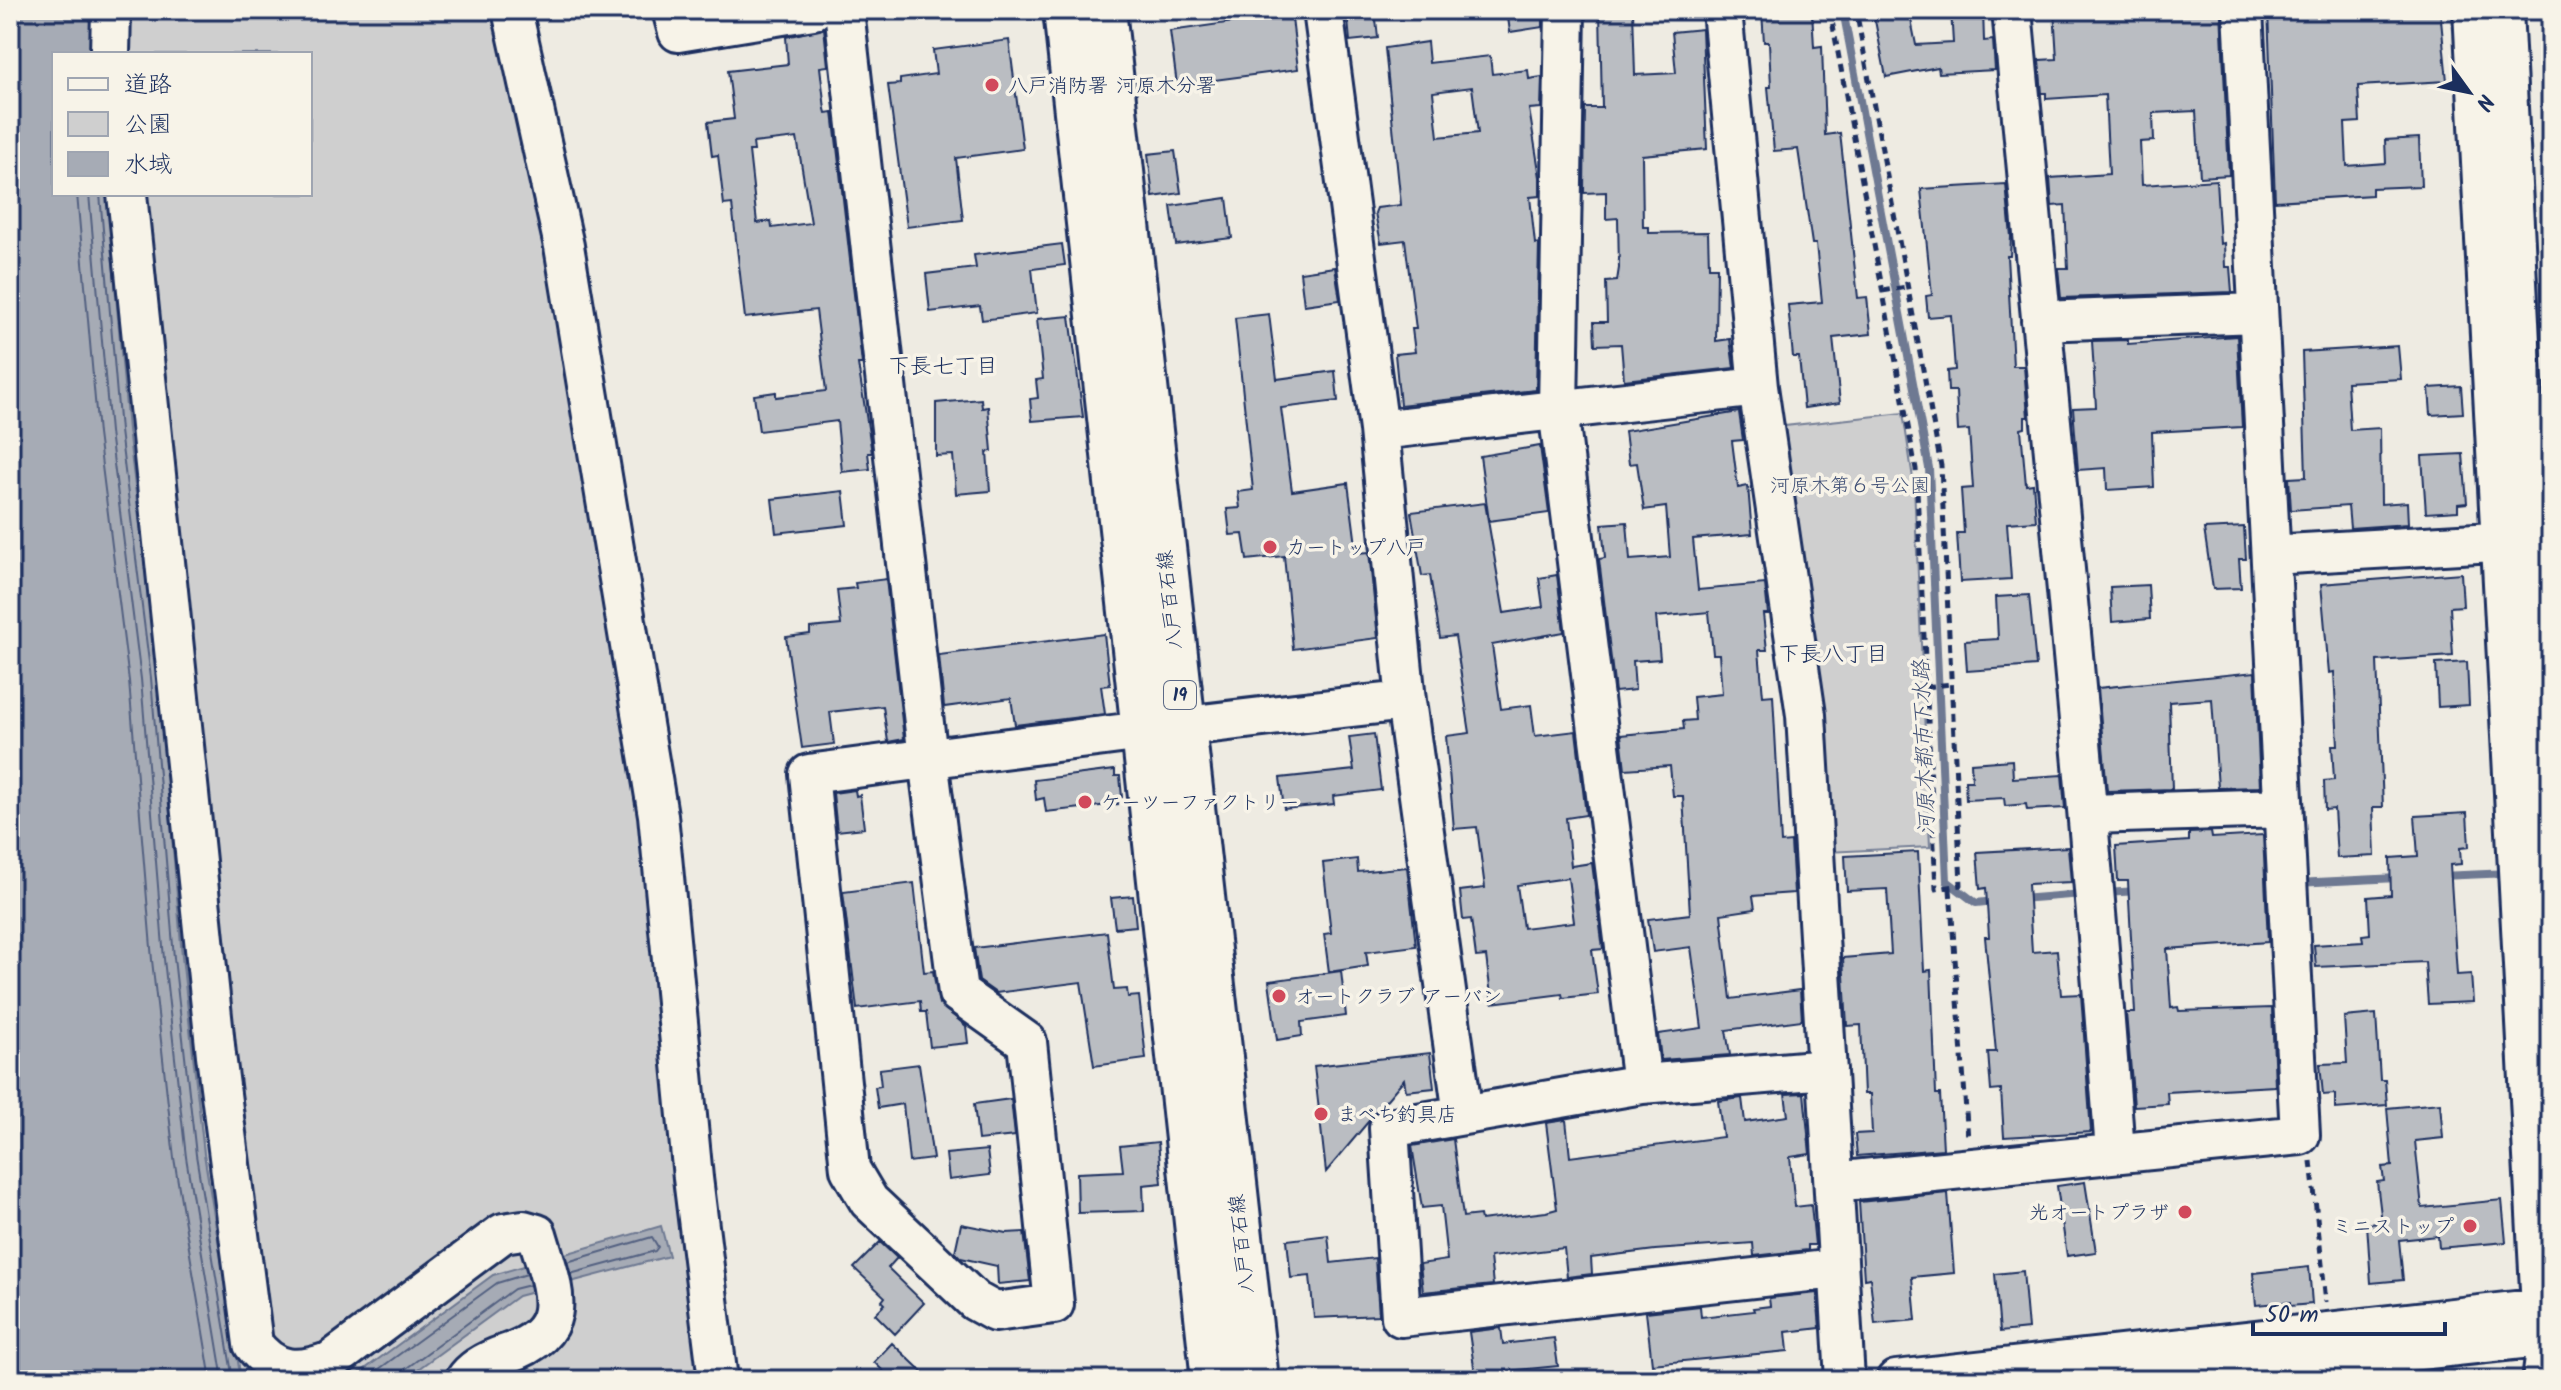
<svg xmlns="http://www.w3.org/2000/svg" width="2561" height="1390" font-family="Kalam,'Klee One',sans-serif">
<rect width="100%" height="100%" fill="#eeebe2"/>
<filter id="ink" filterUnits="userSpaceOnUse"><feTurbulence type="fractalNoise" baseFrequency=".0125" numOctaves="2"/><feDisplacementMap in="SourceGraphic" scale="16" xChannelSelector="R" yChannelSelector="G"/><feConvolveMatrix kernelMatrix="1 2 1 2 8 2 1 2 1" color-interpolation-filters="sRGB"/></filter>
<g filter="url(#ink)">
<path fill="#cfcfcf" stroke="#757f96" stroke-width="2" d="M97,10h403l13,47 136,789 56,534h-464l-37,-226 -76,-724 -21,-236h203v-140h-215z
M1903,413l11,72 16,362 -103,5 -51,-425z"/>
<path fill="#a6abb5" stroke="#6e7992" stroke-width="2" d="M10,10h87l-2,44h-41v140h53l21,236 31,248 23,279 22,197 37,226h-231z
M661,1226l8,30 -151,40 -115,84h-53l143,-105z"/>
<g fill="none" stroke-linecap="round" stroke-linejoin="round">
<path stroke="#536181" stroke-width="2" d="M77,194l21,240 31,247 23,279 22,198 37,222
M89,194l21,238 31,247 23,280 22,198 37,223
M100,194l20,237 31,247 23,280 22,197 37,225
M567,1262l85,-25 6,10 -3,4 -85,23
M364,1380l133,-97 30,-9
M400,1380l4,-10 110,-81 16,-4"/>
<path stroke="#6e7992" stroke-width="8" d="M1843,10l86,458 18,413 29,22 19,-2
M2440,876l70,-3
M2296,883l102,-5
M2104,893l35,-2
M2021,899l62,-5"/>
</g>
<path fill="#babdc2" stroke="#1b2f5e" stroke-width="2" fill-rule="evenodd" d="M1233,10h58l7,59 -121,16 -7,-54 64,-9z
M1347,10h28l3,28 -28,3z
M1507,10h36v17l-33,5z
M1600,10h33l2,65 41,-2 -4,-41 30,-3 5,120 -65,6 1,72h6v6l59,-1 1,35h8l-1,74 14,-2 4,29 -110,12 -3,-36 -26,1 -1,-23h13l-1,-40 11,-1 2,-13 -1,-50 -12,1v-27l-22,1 1,-85h17z
M1812,10l2,37 8,-1 3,89 15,-2 18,165 9,-1 4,37 -38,4 7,65 -36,5 -5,-51h-6l-5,-52 34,-3 -6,-58h-4l-14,-95 -24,2 -6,-64h3l-2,-45h-5l-2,-30z
M1873,10h36l7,35 37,-2 -2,-33h32l1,31 9,-1 2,30 -56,3 -1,-6 -52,10z
M2054,10h167l8,165 -29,2 -4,-66 -43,2 1,28 -14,1 2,43 74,-5 4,64 4,-1 1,24h5l2,25 -171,6 -3,-30h10l-3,-63 -13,1 -2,-28 59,-4 -4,-79 -59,4v-6h-4l-3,-33 18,-1z
M2268,10h172l7,71 -89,5 2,36 -15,1 2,43 39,-3 -1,-23 34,-2 2,48 -49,2v7l-97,6z
M824,28l4,38 -8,1 5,42 1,4 7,-1 29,252h-4l14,89h-4l2,16 -28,3 -5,-51 -78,10 -5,-36 22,-3v5l50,-6 -10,-81 -71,8 -13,-114 -8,1 -6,-50 -6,1 -4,-34 26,-3 -6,-48 60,-7 -2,-27zM797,138l14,85 -39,5 -1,-7 -14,2 -8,-72h5l-1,-8z
M1009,40l14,109 -67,9 7,62 -56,7 -19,-142 12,-1v-5l36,-5 -3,-24z
M1427,42l2,21 61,-7 2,18 36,-4 1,9 13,-2 -1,31 -12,1 11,68v19l-10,1 5,47 4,-1 -3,147 -136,15 -5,-51 20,-2 -3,-23h4l-11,-89 -24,3 -6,-30 2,-5 24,-3 -16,-157zM1472,87l6,46 -40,4 -5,-45z
M1175,151l6,42 -28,4 -5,-43z
M2006,184l5,53 -1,19h-3l6,110h11l4,51h-3v11l-4,1 5,56 7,-1 3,37 -29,2 4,56 -51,3 -3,-49h7l-3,-44 12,-1 -4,-58 -11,1 -2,-40h-8l-1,-20 8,-1 -4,-55 -23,2 -2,-21 6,-1 -11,-106z
M1227,198l5,40 -56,7 -5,-39z
M1062,244l3,21 -33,4 5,44 -55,7 -2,-14 -50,6 -4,-38 50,-6 -2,-13z
M1335,267l5,33 -36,5 -4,-33z
M1269,314l8,65 58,-8 3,30 -57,7 11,83 56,-8 9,70 12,-1 9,86 -85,11 -9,-93 -37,4 -4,-26 -13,1 -3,-26 13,-1 -2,-16 15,-2 -18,-172z
M1070,316l13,101 -51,4 -2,-22 8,-1 -2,-18 7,-1 -6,-60z
M2237,336l5,91 -90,5 2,55 -47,3 -1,-22 -28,2 -5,-62 23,-1 -4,-66 36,-1v4z
M2398,346l3,33 -54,3 3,48 30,-2 1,76 26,-2 1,22 -58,4 -2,-22 -57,4 -2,-32 17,-1 -4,-125z
M2461,386l2,27 -32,2 -2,-27z
M981,399l1,9 6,-1 4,44 -5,1 3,39 -34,3 -3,-39 -17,1v-53z
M1739,412l4,28 -11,1 6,47 10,-2 4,48 -59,5 5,51 67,-6 3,30h-5l4,36h-8l4,46 10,-1 8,148 10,-1 3,51 -41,3 2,13 -34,5 10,85 69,-9 2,30 -76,10 4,25 -69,5 -3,-26 44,-6 -11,-81 -38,5 -5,-33 42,-5 -7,-118h-10l-3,-30 -45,3 -4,-34 63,-6 -1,-8 12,-1 -2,-23 29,-3 -3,-40h-6l-4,-42 -53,5 4,42 -27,2 2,29 -20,2 -16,-133 6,-1 -3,-34 25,-2 3,38 40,-3 -4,-50 -22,3 -7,-47 -8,1 -4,-33z
M1540,446l9,67 -60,8 -9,-65z
M2463,454l4,49 -9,1v7l-32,2 -4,-57z
M843,491l4,34 -71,8 -4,-34z
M1485,503l19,110 39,-6 -4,-29 18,-3 7,57 -72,13 9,64 30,-4 4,31 41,-5 10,84 -20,3 5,48 21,-3 11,86 -11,1 6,44 -35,4 -1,-4 -70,9 -6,-47 -10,1 -5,-38 -8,1 -3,-29 25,-3 -8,-61 -23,2 -8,-93 24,-3 -15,-97 -15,2 -10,-63 -8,1 -11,-64zM1568,878l6,44 -51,6 -6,-43z
M2244,527l2,32h-7l2,29 -28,1 -9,-60z
M2461,573l2,33 -13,1 3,49 -76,5 6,146h-10l2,49 -38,2 -3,-49 -9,1 -1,-29 10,-1 -2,-35h6l-4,-73 -5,1 -8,-89z
M886,579l18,160 -16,3 -5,-36 -53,6 4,32 -32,4 -16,-111 24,-3v-6l31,-3 -4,-35 19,-2 -1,-5z
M2148,585l2,34 -38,3 -2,-35z
M2029,595l7,71 -69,5 -2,-30 33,-2 -2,-42z
M1104,634l6,51 -9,1 4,28 -90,11 -4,-27 -67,9 -5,-52z
M2467,662l2,43 -31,2 -2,-43z
M2255,672l5,115 -42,1 -6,-89 -43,3 3,87 -65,2 -9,-103z
M1374,734l7,56 -48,6 1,8 -50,5 -4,-31 74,-8 -5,-33z
M2012,760l1,18 49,-3 3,33 -38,2 -1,-6 -21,2 -1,-8 -38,2 -1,-19h7l-1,-18z
M1115,770v6h5l2,21 -4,1v6l-72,8 -2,-14 -8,2 -2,-20z
M855,790l1,6 4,-1 4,33 -27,3 -4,-38z
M2467,813l2,34 -9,1 1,16 -11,1 7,110 14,-1 2,28 -45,2 -3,-42 -109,5 -2,-22 49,-3 -1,-7 8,-1 -2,-37 23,-2 -1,-37 28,-2 -3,-40z
M2211,832l1,6 51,-3 5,107 -101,7 4,59 7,-1 1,4 93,-3 3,78 -108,6 1,12 -34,2 -8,-93h9l-7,-132h-10l-2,-35 73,-5v-8z
M2068,847l3,35 -43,2 4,68 25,-2 4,45 20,-1 10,138 -87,5 -3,-47 -10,1 -3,-39h8l-11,-115h4l-3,-49 -6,1 -3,-37z
M1918,852l6,119 7,-1 5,124h4l3,55 -86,7 -2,-22 17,-1 -2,-39h-6l-3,-69 -14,1 -4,-68 48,-4 -4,-65 -40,2 -2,-35z
M1357,859l1,13 49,-5 9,79 -50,6 2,14 -39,6 -5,-38 7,-1 -8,-70z
M914,883l10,89 9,-1 6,33 27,22 2,17 -38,4 -4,-35h-5l-1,-11 -63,8 -14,-117z
M1133,896l3,30 -21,2 -4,-30z
M1107,932l7,58 13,-1 1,8 11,-1 7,63 -52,7 -13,-84 -85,11 -17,-12 -5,-33z
M1341,971l5,45 -45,6 1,14 -25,4 -8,-59z
M2376,1014l4,66h5l2,25 -52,4v-15l-12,1 -3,-31 27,-1 -3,-46z
M1430,1053l4,35 -28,3 -2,-12 -78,93 -12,-106z
M919,1064l14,95 -24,3 -6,-58 -25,4 -3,-21 6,-1 -2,-17z
M1804,1093l6,61 -20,3 5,50 16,-2 4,40h-7v5l-54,6 -1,-13 -98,7 -64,8 1,16 -25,3 -3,-29 -74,9 3,28 -70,7 -3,-28 27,-4 -6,-54 -19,2 -10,-62 41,-7 10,78 17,-2 1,5 65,-8 11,-3 -11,-86 20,-3 4,37 153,-20 -5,-36 24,-3 3,24 43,-6 -3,-22z
M1011,1099l4,37 -37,4 -4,-36z
M2440,1103l3,35 -28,3 7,67 80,-8 4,42 -67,6 -1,-12 -39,4 4,40 -32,3 -4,-59 15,-1 -5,-41 7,-1 -2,-14 10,-1 -5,-58z
M1158,1142l4,41 -19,2 1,26 -66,2 -1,-40 46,-2 -3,-25z
M987,1150l3,25 -41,5 -3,-26z
M2085,1182l11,70 -29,4 -10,-70z
M1948,1193l6,80 -42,4 4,43 -41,4 -5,-46 -6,1 -5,-77z
M961,1224l45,9 18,-1 6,49 -32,3 -1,-18 -36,-8 -6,-6z
M1328,1235l3,28 44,-5 4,57 -65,3 -4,-42 -19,2 -4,-38z
M880,1242l17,16 -9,10 36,35 -29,31 -20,-20 10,-10 -3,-3 3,-4 -31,-29z
M2309,1267l3,37 -22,2v-4l-34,3 -3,-32z
M2023,1271l5,58 -28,3 -5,-58z
M1817,1293l3,35 -34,4 2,19 -136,13 -6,-52 54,-6 1,11 53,-6 -1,-3 17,-2 -1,-8z
M1501,1328l2,16 51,-6 4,28 -83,8 -6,-42z
M892,1343l39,37h-39l-18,-18z"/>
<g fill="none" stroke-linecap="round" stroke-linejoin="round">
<defs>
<path id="minor" d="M512,10l52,236 94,569 35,363 25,202
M672,10l6,22 135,-22
M844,10l84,749 30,234 69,49 27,262 -59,8 -20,-11 -106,-100 -19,-32 -41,-395c199,-26 397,-52 597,-73
M1323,10l56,420 27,271 57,414
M1565,10l-7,399 84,675
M1722,10l36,377 48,328 39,665
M2012,10c35,381 75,761 103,1142
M2473,10l68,1299 7,27 -6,44
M2503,10l48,934
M110,54l1,-44
M127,194l89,861 37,289c22,30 46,29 78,17l172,-128 20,-3 14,4c16,55 38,97 -31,120 -15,5 -33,13 -41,26
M2041,321l216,-8
M1379,430l379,-43
M2271,555l257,-15
M2090,814l193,-6
M1827,1069l-185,15 -253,44 12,189 435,-48
M1834,1182l466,-47 -57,-1125
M1896,1380l655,-73
M2140,1380l411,-44"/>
<path id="major" d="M1066,10l148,1370
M1103,10l153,1370"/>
</defs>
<use href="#minor" stroke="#1b2f5e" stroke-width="44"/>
<use href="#major" stroke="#1b2f5e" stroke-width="50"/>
<path stroke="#1b2f5e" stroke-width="5" stroke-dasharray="8 6" stroke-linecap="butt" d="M1830,10l86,459 20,420 25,-4 -20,-419 -85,-456
M1882,291l25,-4
M1926,687l25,-3
M1950,889l18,250
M2311,1161l15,141"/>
<use href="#minor" stroke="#f7f3e8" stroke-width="38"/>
<use href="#major" stroke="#f7f3e8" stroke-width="44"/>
</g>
</g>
<g fill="#d1495b" stroke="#f7f3e8" stroke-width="3">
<circle cx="992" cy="85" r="8"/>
<circle cx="1270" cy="547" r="8"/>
<circle cx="1085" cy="802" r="8"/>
<circle cx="1279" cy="996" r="8"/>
<circle cx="1321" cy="1114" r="8"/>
<circle cx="2185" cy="1212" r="8"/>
<circle cx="2470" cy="1226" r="8"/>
</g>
<g text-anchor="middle" stroke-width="7" stroke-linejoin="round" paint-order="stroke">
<rect fill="#f7f3e8" stroke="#5d6a87" stroke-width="2" x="1164" y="681" width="32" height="28" rx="6"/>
<g font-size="18" font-weight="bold" fill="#1b2f5e">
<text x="1180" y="701">19</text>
</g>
<g font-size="20" fill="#1b2f5e" stroke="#f7f3e8" text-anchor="start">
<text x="1008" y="92">八戸消防署 河原木分署</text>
<text x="1286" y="554">カートップ八戸</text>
<text x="1101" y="809">ケーツーファクトリー</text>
<text x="1295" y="1003">オートクラブ アーバン</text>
<text x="1337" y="1121">まべち釣具店</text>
<text x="2169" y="1219" text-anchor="end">光オートプラザ</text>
<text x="2454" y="1233" text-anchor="end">ミニストップ</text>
</g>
<g font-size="20" fill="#3f4f75" stroke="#f7f3e8">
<text x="1850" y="492">河原木第６号公園</text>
</g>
<g font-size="20" fill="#1b2f5e" stroke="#f7f3e8">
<text transform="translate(1169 600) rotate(-96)" y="7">八戸百石線</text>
<text transform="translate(1241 1244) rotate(-96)" y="7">八戸百石線</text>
</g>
<g font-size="22" fill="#1b2f5e" stroke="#f7f3e8">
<text x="943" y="373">下長七丁目</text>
<text x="1833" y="661">下長八丁目</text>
</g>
<g font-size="22" font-style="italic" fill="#455478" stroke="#f7f3e8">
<text transform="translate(1923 748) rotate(-92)" y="8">河原木都市下水路</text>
</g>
</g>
<rect width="2561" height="1390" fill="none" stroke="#f7f3e8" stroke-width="40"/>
<rect x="20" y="20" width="2521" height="1350" fill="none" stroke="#1b2f5e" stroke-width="3" filter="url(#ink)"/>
<rect x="52" y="52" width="260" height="144" fill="#f7f3e8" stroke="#9fa5b1" stroke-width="2"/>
<rect x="68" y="78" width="40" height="12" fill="#f7f3e8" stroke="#9fa5b1" stroke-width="2"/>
<text x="124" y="92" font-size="24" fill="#1b2f5e">道路</text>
<rect x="68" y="112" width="40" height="24" fill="#cfcfcf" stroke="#9fa5b1" stroke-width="2"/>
<text x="124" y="132" font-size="24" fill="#1b2f5e">公園</text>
<rect x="68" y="152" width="40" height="24" fill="#a6abb5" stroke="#9fa5b1" stroke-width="2"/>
<text x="124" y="172" font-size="24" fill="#1b2f5e">水域</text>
<g transform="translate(2469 92) rotate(123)" stroke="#f7f3e8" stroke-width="6" paint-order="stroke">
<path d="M0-6L14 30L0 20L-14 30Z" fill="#1b2f5e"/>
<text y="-12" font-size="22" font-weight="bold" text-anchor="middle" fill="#1b2f5e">N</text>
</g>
<path d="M2253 1322v12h192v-12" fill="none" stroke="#1b2f5e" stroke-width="4"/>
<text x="2265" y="1322" font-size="24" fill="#1b2f5e" stroke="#f7f3e8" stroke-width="6" paint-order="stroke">50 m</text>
</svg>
